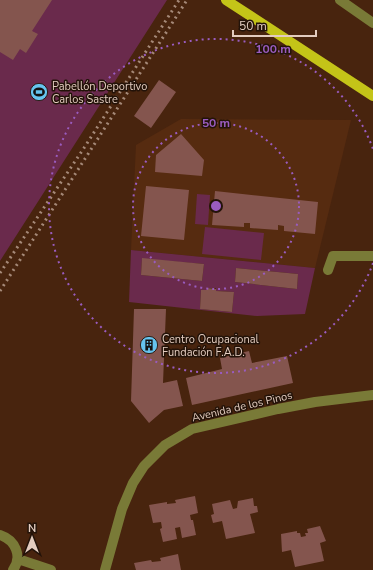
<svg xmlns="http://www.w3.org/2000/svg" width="373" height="570" font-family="'Nunito Sans',sans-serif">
<rect width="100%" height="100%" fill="#48240e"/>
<path fill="#562b10" d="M181,119l170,1 -36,148 -184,-18 5,-105z"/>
<path fill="#6a2a4c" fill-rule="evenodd" d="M0,0h167l-167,261z
M197,194l13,1 -2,30 -13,-1z
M205,227l59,6 -3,27 -59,-6z
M131,250l184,18 -10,46 -48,2 -128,-14zM142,259l62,5 -2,17 -61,-6zM236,268l62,6 -1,15 -62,-7zM207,288h9v3l18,1 -2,20 -32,-3 1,-19h6z"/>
<path fill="#84554e" d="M0,0h52l-20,31 6,3 -12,19 -6,-4 -7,11 -13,-8z
M159,80l17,12 -25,36 -17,-12z
M181,134l23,26 -2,16 -47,-4 1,-17z
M146,186l43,4 -5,50 -43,-4z
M215,191l103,11 -3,32 -31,-3v-5l-6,-1v5l-28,-2v-5h-6v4l-32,-2z
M142,258l62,6 -2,17 -61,-6z
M236,268l62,6 -1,15 -62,-7z
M207,288l9,1v2l18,1 -2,20 -32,-3 1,-19h6z
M134,309h32l-3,74 14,-3 6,26 -19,4 -15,13 -18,-22z
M249,351l3,12 35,-7 6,27 -101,22 -6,-27 36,-9 -2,-11z
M195,496l3,17 -8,2 1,5h2l3,15 -14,3 -2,-11 -5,1 2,11 -14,3 -3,-13 2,-1 -1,-6 -8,1 -4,-18 18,-3v2l9,-1 -1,-3z
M253,498l1,8h3l1,6 -8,2 5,19 -29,6 -4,-18 -9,2 -2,-8 3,-1 -2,-10 18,-4 3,9 4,-1 1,-7z
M320,526l6,15 -6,2 4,18 -29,6 -4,-17 -9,2 -1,-18 16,-3v2h3l1,4 5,-1 -1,-3h3l-1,-4z
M178,554l3,16h-45l-2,-7 17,-3 1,2 9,-1 -1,-3z"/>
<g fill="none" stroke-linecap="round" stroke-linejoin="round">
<path stroke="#797a37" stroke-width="10" d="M340,0l33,23
M328,270l5,-14h40
M0,535c15,5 23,21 13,35
M18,559l33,11
M105,570l17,-61 11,-26 11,-17 21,-21 27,-16 86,-20 37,-7 58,-7"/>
<path stroke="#c4c418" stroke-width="10" d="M226,0l147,96"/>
<path stroke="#a58978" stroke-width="3" stroke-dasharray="2 4" stroke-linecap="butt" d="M0,273l84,-125 95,-148
M0,291l187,-291"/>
</g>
<g fill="none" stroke="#9a5cbf" stroke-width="2" stroke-dasharray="2 4">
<circle cx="216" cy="206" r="83"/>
<path d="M373 263A167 167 0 1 1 373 149"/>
</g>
<defs>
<symbol id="stadium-disc" viewBox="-11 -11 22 22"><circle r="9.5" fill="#66c4ef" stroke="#231309"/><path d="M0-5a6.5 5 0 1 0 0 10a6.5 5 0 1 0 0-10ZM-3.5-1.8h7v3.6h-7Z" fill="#111"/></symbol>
<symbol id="building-disc" viewBox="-11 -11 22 22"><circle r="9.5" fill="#66c4ef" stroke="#231309"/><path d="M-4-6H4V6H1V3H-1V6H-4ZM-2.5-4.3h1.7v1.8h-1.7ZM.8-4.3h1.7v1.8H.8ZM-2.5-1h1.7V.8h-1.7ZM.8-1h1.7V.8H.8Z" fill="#111"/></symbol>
</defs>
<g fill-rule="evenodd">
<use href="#stadium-disc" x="29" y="82" width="20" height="20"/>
<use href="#building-disc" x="139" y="335" width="20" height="20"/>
</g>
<g text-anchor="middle" stroke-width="3" stroke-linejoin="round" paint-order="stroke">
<g font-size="11" fill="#e3ccbf" stroke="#231309" text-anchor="start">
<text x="52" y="90">Pabellón Deportivo<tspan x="52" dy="13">Carlos Sastre</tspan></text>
<text x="162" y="343">Centro Ocupacional<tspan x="162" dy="13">Fundación F.A.D.</tspan></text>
</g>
<g font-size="11" fill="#e3ccbf" stroke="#231309">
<text transform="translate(242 406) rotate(-13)" y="4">Avenida de los Pinos</text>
</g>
</g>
<circle cx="216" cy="206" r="6" fill="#9a5cbf" stroke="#231309" stroke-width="2"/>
<g font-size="12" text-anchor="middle" font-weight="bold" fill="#9a5cbf" stroke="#231309" stroke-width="3" stroke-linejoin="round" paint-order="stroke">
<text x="273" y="53">100 m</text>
<text x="216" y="127">50 m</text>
</g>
<g transform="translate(32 538)" stroke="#231309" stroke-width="3" paint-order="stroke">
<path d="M0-3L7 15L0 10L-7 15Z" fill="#e3ccbf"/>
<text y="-6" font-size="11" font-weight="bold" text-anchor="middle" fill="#e3ccbf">N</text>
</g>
<path d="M233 30v6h83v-6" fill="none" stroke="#e3ccbf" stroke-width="2"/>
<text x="239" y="30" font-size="12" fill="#e3ccbf" stroke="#231309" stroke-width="3" paint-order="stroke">50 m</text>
</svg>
